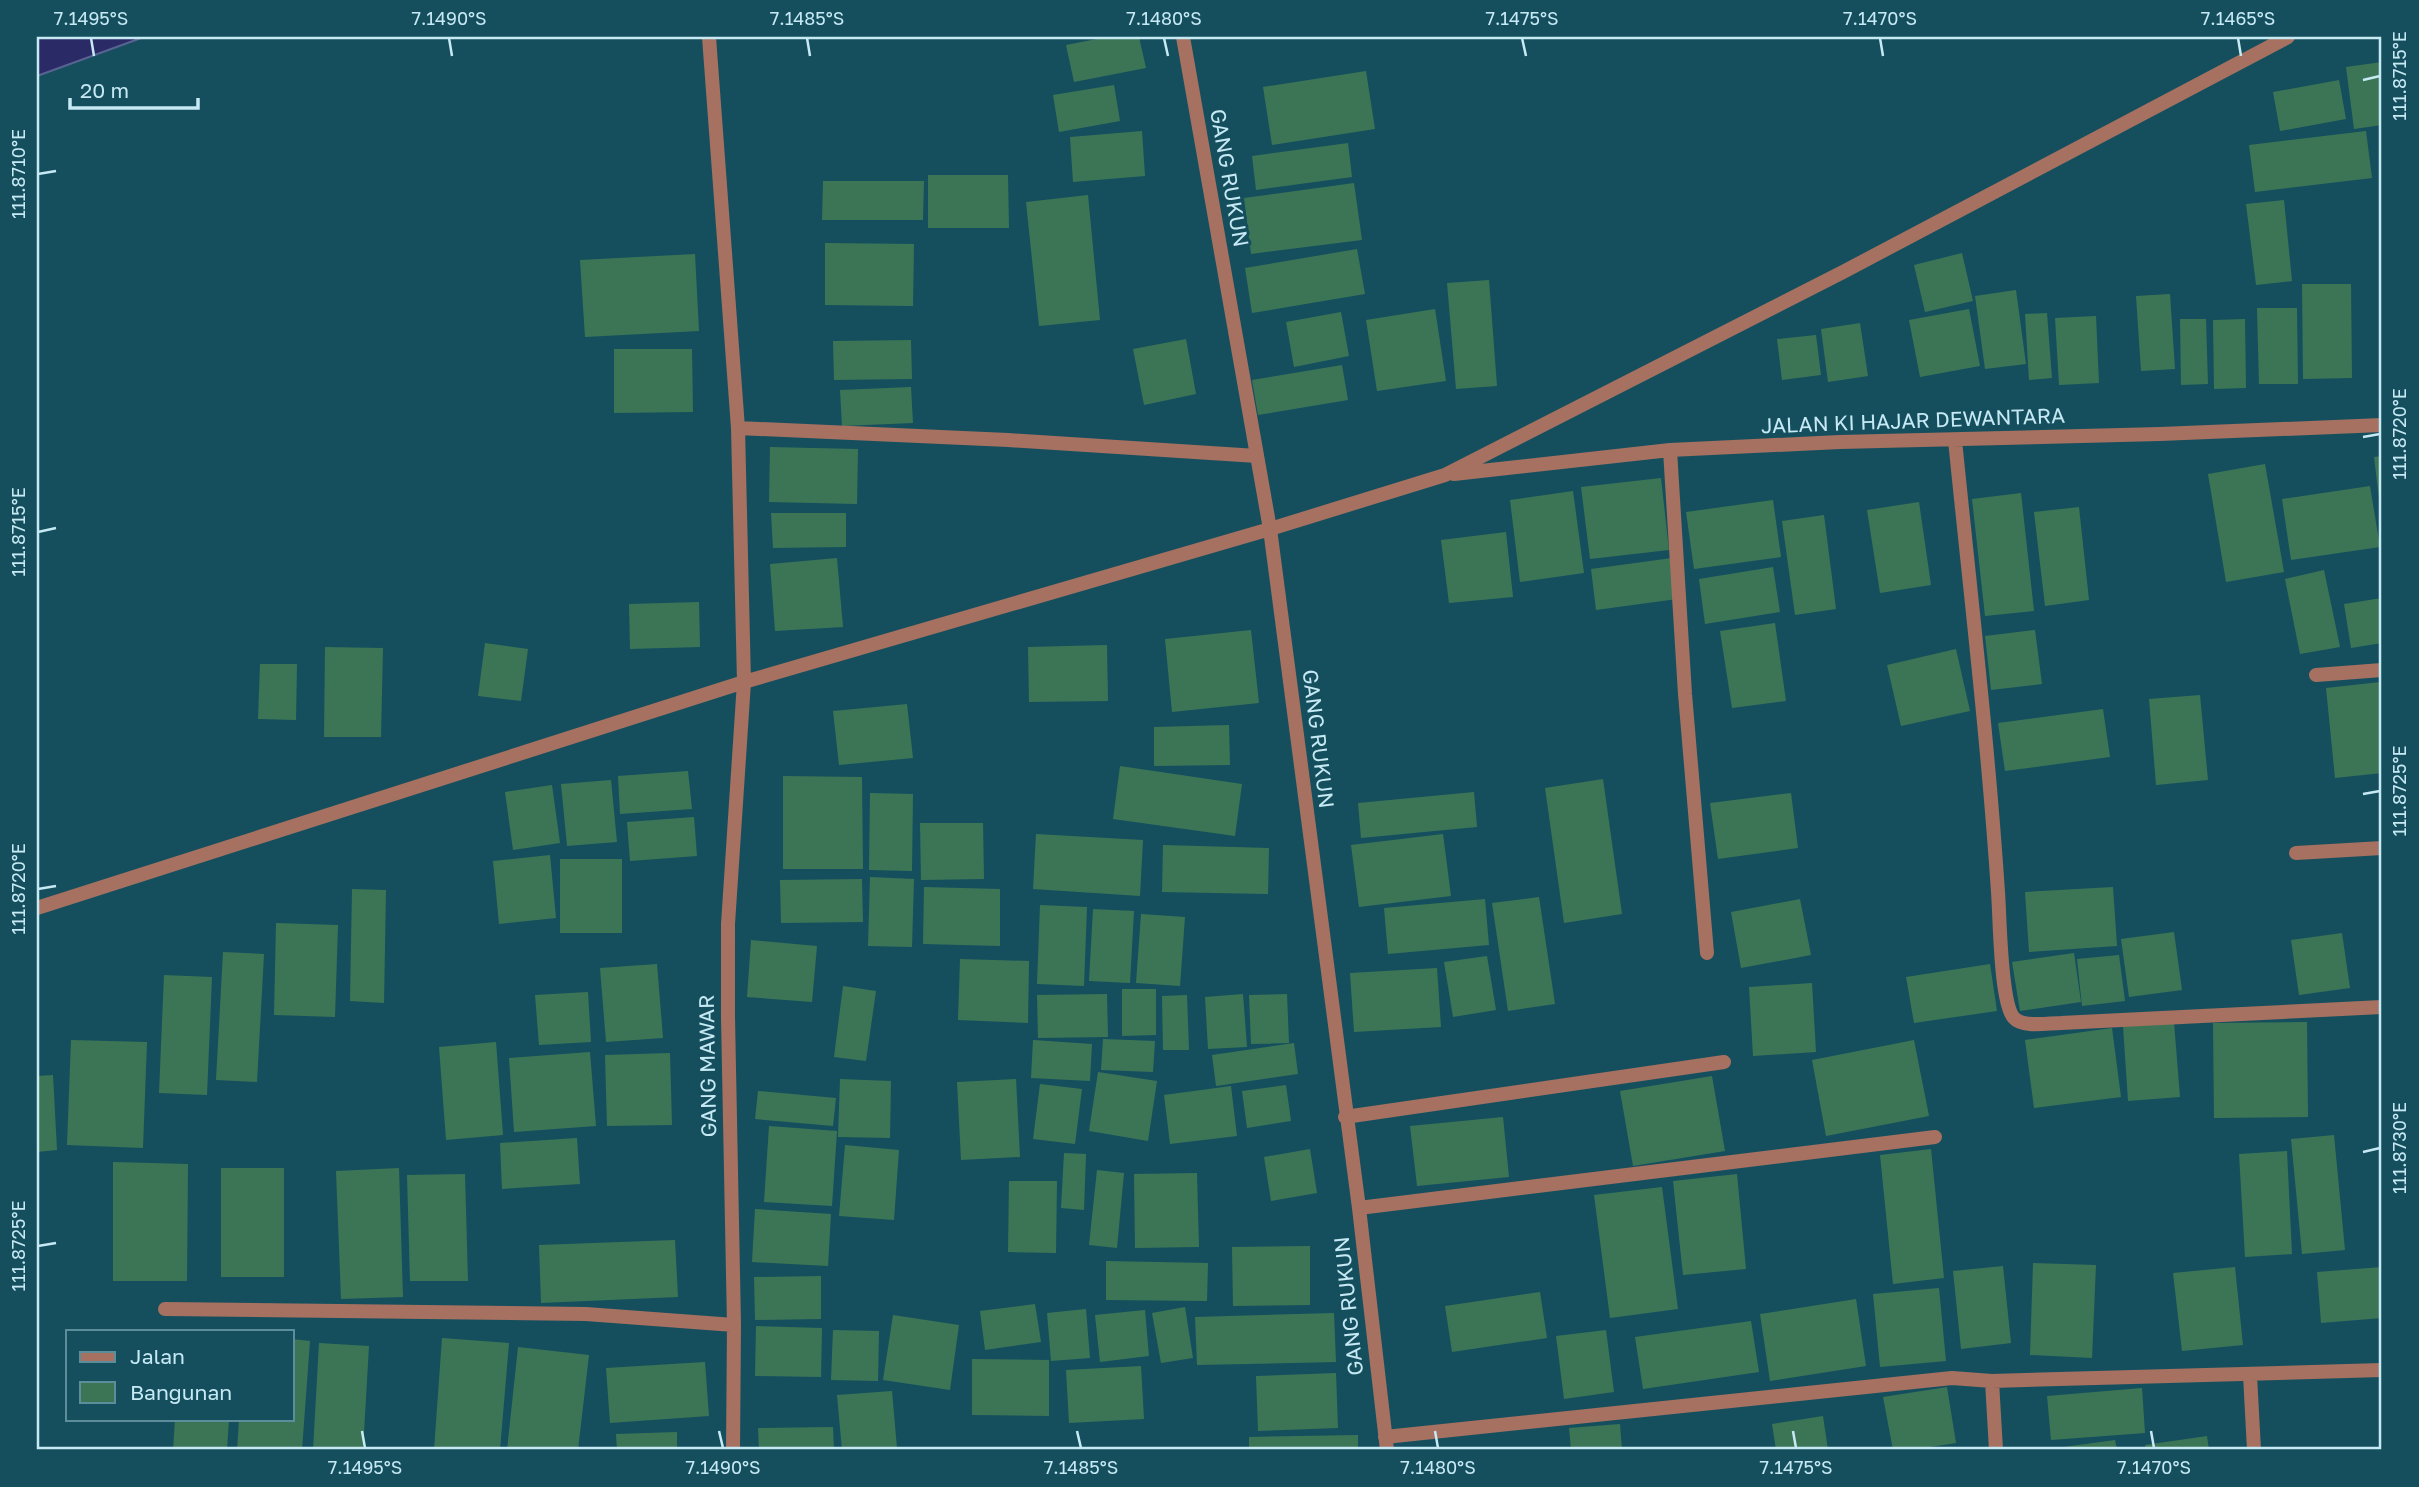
<svg xmlns="http://www.w3.org/2000/svg" width="2419" height="1487" font-family="'Golos Text',sans-serif">
<rect width="100%" height="100%" fill="#154f5e"/>
<path fill="#292a66" stroke="#586391" stroke-width="2" d="M37,37h107l-107,39z"/>
<path fill="#3c7556" d="M1107,37h32l7,31 -72,14 -8,-37z
M2382,62v63l-28,4 -8,-62z
M1366,71l9,58 -103,16 -9,-58z
M2339,80l7,39 -66,12 -7,-39z
M1114,85l6,36 -61,11 -6,-37z
M1142,131l3,45 -72,6 -3,-45z
M2366,131l6,47 -117,14 -6,-47z
M1348,143l4,34 -96,13 -4,-34z
M928,175h80l1,53h-81z
M823,181h101l-1,39h-101z
M1354,183l8,57 -111,14 -7,-56z
M1088,195l12,125 -61,6 -13,-124z
M2284,200l8,81 -36,4 -10,-81z
M825,243l89,1 -1,62 -88,-1z
M1357,249l8,45 -113,19 -7,-45z
M1962,253l11,48 -48,11 -11,-47z
M695,254l4,77 -114,6 -5,-77z
M1489,280l8,106 -41,3 -9,-106z
M2302,284h49l1,94 -49,1z
M2016,290l10,74 -41,5 -10,-73z
M2170,294l5,75 -34,2 -5,-75z
M2257,308h40l1,76h-39z
M1435,309l11,72 -69,10 -11,-71z
M1969,309l11,57 -60,11 -11,-57z
M1341,312l8,44 -55,11 -8,-45z
M2047,313l5,65 -23,2 -4,-66z
M2096,316l3,67 -40,2 -4,-67z
M2180,319h26l2,65 -27,1z
M2245,319l1,69 -32,1 -1,-69z
M1860,323l8,53 -40,6 -7,-53z
M1816,335l5,40 -39,5 -5,-41z
M1186,339l10,55 -52,11 -11,-56z
M911,340l1,39 -78,1 -1,-39z
M614,349h78l1,63 -79,1z
M1342,365l6,35 -90,15 -6,-35z
M911,387l2,36 -71,3 -2,-36z
M770,447l88,2 -1,55 -88,-2z
M2382,456v50l-2,1 -6,-50z
M2265,464l19,108 -58,10 -18,-108z
M1661,478l8,72 -79,9 -9,-72z
M2370,486l10,61 -89,13 -9,-61z
M1573,491l11,82 -64,9 -10,-82z
M2021,493l13,118 -49,5 -13,-117z
M1773,500l8,57 -87,12 -8,-57z
M1919,502l12,83 -51,8 -13,-83z
M2079,507l10,93 -44,6 -11,-94z
M771,513h75v34l-73,1z
M1824,515l12,94 -41,6 -13,-94z
M1506,532l7,65 -64,6 -8,-63z
M837,558l6,69 -68,4 -5,-67z
M1672,558l5,41 -81,11 -5,-41z
M1773,567l7,45 -75,12 -6,-45z
M2324,570l16,77 -40,7 -15,-75z
M2382,598v45l-31,5 -7,-44z
M699,602l1,45 -70,2 -1,-45z
M1775,623l11,78 -54,7 -12,-77z
M1251,630l8,73 -87,9 -7,-73z
M2035,630l7,54 -51,6 -6,-54z
M485,643l43,6 -7,52 -43,-5z
M1107,645l1,56 -79,1 -1,-55z
M325,647l58,1 -2,89h-57z
M1956,649l14,62 -69,15 -14,-61z
M260,664h37l-1,56 -38,-1z
M2380,682l2,91 -47,5 -9,-90z
M2200,695l8,85 -52,5 -7,-86z
M907,704l6,54 -74,7 -6,-54z
M2103,709l7,48 -105,14 -7,-48z
M1229,725l1,40 -76,1v-39z
M1120,766l122,18 -7,52 -122,-17z
M688,771l4,38 -72,5 -2,-38z
M783,776l79,1 1,92h-80z
M1603,779l19,135 -58,9 -19,-135z
M611,780l6,62 -50,4 -6,-62z
M552,785l8,58 -47,7 -8,-58z
M1474,792l3,35 -116,11 -3,-35z
M870,793l43,1 -1,77 -43,-1z
M1791,793l7,55 -80,11 -8,-56z
M694,817l3,39 -67,5 -3,-39z
M920,823h63l1,56 -63,1z
M1036,834l107,6 -3,56 -107,-7z
M1443,834l8,62 -92,11 -8,-62z
M1163,845l106,3 -1,46 -106,-2z
M550,855l6,63 -57,6 -6,-63z
M560,859h62v74h-62z
M870,877l44,2 -2,68 -44,-1z
M862,879l1,43 -82,1 -1,-43z
M924,887l76,2v57l-77,-2z
M2113,887l4,59 -88,6 -4,-60z
M352,889l34,1 -2,113 -34,-2z
M1539,897l16,107 -47,7 -16,-108z
M1485,899l4,46 -101,9 -4,-46z
M1800,899l11,56 -70,13 -10,-56z
M1040,905l47,2 -3,79 -47,-2z
M1093,909l41,2 -4,72 -41,-2z
M1141,914l44,3 -5,69 -44,-3z
M276,923l62,2 -3,92 -61,-2z
M2174,932l8,58 -53,7 -8,-58z
M2342,933l8,55 -51,7 -8,-55z
M751,940l66,6 -5,56 -65,-5z
M223,952l41,2 -7,128 -41,-2z
M2074,953l7,49 -61,9 -8,-49z
M2119,955l6,46 -43,5 -5,-47z
M1487,956l9,54 -43,7 -9,-55z
M960,959l69,2 -1,62 -70,-3z
M657,964l6,74 -57,4 -6,-74z
M1990,964l7,47 -83,12 -8,-46z
M1437,968l4,59 -87,5 -4,-59z
M164,975l48,2 -5,118 -48,-2z
M1812,983l4,69 -63,4 -4,-69z
M843,986l33,5 -10,70 -32,-4z
M1122,989h34v46l-34,1z
M588,992l3,50 -52,3 -4,-50z
M1107,994l1,43 -70,1 -1,-43z
M1243,994l4,53 -39,2 -3,-52z
M1287,994l2,49 -38,1 -2,-49z
M1187,995l2,55h-26l-1,-54z
M2174,1022l6,75 -52,4 -5,-75z
M2307,1022l1,95 -94,1 -1,-95z
M2112,1028l9,69 -87,11 -9,-68z
M1103,1039l52,2 -2,31 -52,-2z
M71,1040l76,2 -4,106 -76,-3z
M1033,1040l59,4 -2,37 -59,-3z
M1914,1040l15,76 -103,20 -14,-76z
M496,1042l7,93 -57,5 -7,-93z
M1294,1043l4,31 -82,12 -4,-31z
M590,1052l6,74 -82,6 -5,-74z
M670,1053l2,72 -65,1 -2,-71z
M1098,1072l59,9 -9,60 -59,-10z
M53,1075l4,75 -20,2v-76z
M1712,1076l13,75 -92,15 -13,-75z
M840,1079l51,2 -1,57 -52,-1z
M1016,1079l4,78 -59,3 -4,-78z
M1040,1084l42,5 -7,55 -42,-5z
M1286,1085l5,36 -44,7 -5,-37z
M1231,1086l6,50 -67,8 -6,-49z
M758,1091l78,7 -3,28 -78,-7z
M1503,1117l6,60 -92,9 -7,-60z
M769,1126l68,5 -5,75 -68,-4z
M2334,1135l11,115 -43,4 -11,-115z
M577,1138l3,46 -78,5 -2,-46z
M845,1145l54,5 -5,70 -55,-4z
M1310,1149l7,44 -46,8 -7,-44z
M1931,1149l13,129 -51,6 -13,-129z
M2287,1151l5,103 -47,3 -6,-103z
M1064,1153l22,1 -2,56 -23,-2z
M113,1162l75,2 -1,117h-74z
M221,1168h63v109h-63z
M399,1168l4,129 -62,2 -5,-128z
M1097,1170l27,3 -7,75 -28,-3z
M1197,1173l2,74 -64,1 -1,-74z
M465,1174l3,107h-58l-3,-106z
M1737,1174l9,95 -63,6 -10,-94z
M1009,1181h48l-1,72 -48,-1z
M1662,1187l16,122 -68,9 -16,-123z
M755,1209l76,5 -3,52 -76,-4z
M675,1240l3,57 -137,6 -2,-58z
M1310,1246v59l-77,1 -1,-59z
M1106,1261l102,2 -1,38 -101,-1z
M2033,1263l63,2 -4,93 -62,-3z
M2003,1266l8,77 -50,6 -8,-78z
M2235,1267l8,78 -61,6 -9,-78z
M2382,1267v51l-61,5 -4,-51z
M821,1276v43l-66,1 -1,-43z
M1939,1288l7,73 -66,6 -7,-73z
M1540,1292l7,46 -95,14 -7,-46z
M1856,1299l10,67 -96,15 -10,-67z
M1035,1304l6,38 -56,8 -5,-39z
M1185,1307l8,51 -32,5 -9,-50z
M1086,1309l4,49 -39,3 -4,-48z
M1145,1310l4,46 -49,6 -5,-47z
M1334,1313l2,49 -139,3 -2,-48z
M893,1315l66,10 -9,65 -67,-10z
M1751,1321l8,51 -116,17 -8,-52z
M756,1326l66,2 -1,49 -66,-1z
M833,1330l46,1 -1,50 -47,-1z
M1606,1330l8,62 -50,7 -8,-63z
M442,1338l67,5 -9,107h-66z
M292,1339l18,2 -8,109h-65l2,-31h53z
M319,1343l50,3 -6,104h-50z
M518,1347l71,8 -11,95h-71z
M972,1359l77,1v56l-77,-1z
M705,1362l4,54 -99,7 -4,-55z
M1141,1366l3,53 -75,4 -3,-53z
M1336,1373l2,55 -80,3 -2,-55z
M1947,1387l9,56 -45,7h-18l-10,-53z
M2142,1388l3,45 -94,7 -4,-44z
M892,1391l5,57 -55,2 -5,-55z
M1823,1416l5,34h-52l-4,-26z
M175,1419h54l-2,31h-54z
M1620,1424l2,26h-51l-2,-22z
M833,1427l1,23h-75l-1,-22z
M677,1432v18h-60l-1,-16z
M1358,1435v15h-109v-13z
M2207,1436l2,14h-63l-1,-5z
M2115,1440l2,10h-68v-1z"/>
<g fill="none" stroke-linecap="round" stroke-linejoin="round">
<path stroke="#a67160" stroke-width="14" d="M1183,37l87,492 89,679 28,242
M738,428l270,12 249,16
M1955,440c15,150 33,301 43,452 2,24 2,111 16,126 9,10 34,5 47,5l321,-16
M1670,450l15,244 22,259
M1454,474l216,-24 170,-8 320,-8 222,-9
M2316,675l66,-5
M2296,853l86,-5
M37,908l707,-226 -6,-254 -29,-391
M1345,1117l379,-55
M1359,1208l576,-71
M165,1309l421,5 148,11
M2250,1375l4,75
M1992,1381l4,69
M1385,1437l567,-59 40,3 390,-11
M733,1450l1,-125 -6,-308v-93l16,-242 526,-153 175,-54 398,-203 445,-235"/>
</g>
<path fill="none" stroke="#c6e9f4" stroke-width="2.5" d="M91,38l3,18M449,38l3,18M807,38l3,18M1164,38l4,18M1522,38l4,18M1880,38l3,18M2238,38l3,18M2363,80l17,-4M38,174l18,-3M2363,437l17,-3M38,532l18,-4M2363,794l17,-3M38,889l18,-3M2363,1152l17,-4M38,1246l18,-3M362,1431l3,17M719,1431l4,17M1077,1431l4,17M1435,1431l3,17M1793,1431l3,17M2151,1431l3,17"/>
<g text-anchor="middle" stroke-width="6" stroke-linejoin="round" paint-order="stroke">
<g font-size="21" fill="#c6e9f4" stroke="#154f5e">
<text transform="translate(1229 178) rotate(80)" y="7">GANG RUKUN</text>
<text transform="translate(1913 421) rotate(-2)" y="7">JALAN KI HAJAR DEWANTARA</text>
<text transform="translate(1318 739) rotate(83)" y="7">GANG RUKUN</text>
<text transform="translate(708 1066) rotate(-91)" y="7">GANG MAWAR</text>
<text transform="translate(1349 1306) rotate(-96)" y="7">GANG RUKUN</text>
</g>
</g>
<rect width="2419" height="1487" fill="none" stroke="#154f5e" stroke-width="77"/>
<rect x="66" y="1330" width="228" height="91" fill="#154f5e" stroke="#5c8d9a" stroke-width="2"/>
<rect x="80" y="1352" width="35" height="10" fill="#a67160" stroke="#5c8d9a" stroke-width="2"/>
<text x="130" y="1364" font-size="21" fill="#c6e9f4">Jalan</text>
<rect x="80" y="1382" width="35" height="21" fill="#3c7556" stroke="#5c8d9a" stroke-width="2"/>
<text x="130" y="1400" font-size="21" fill="#c6e9f4">Bangunan</text>
<path d="M70 98v10h128v-10" fill="none" stroke="#c6e9f4" stroke-width="3.5"/>
<text x="80" y="98" font-size="21" fill="#c6e9f4" stroke="#154f5e" stroke-width="5" paint-order="stroke">20 m</text>
<rect x="38" y="38" width="2342" height="1410" fill="none" stroke="#c6e9f4" stroke-width="2.5"/>
<g font-size="18" text-anchor="middle" fill="#c6e9f4">
<text x="91" y="25">7.1495°S</text>
<text x="449" y="25">7.1490°S</text>
<text x="807" y="25">7.1485°S</text>
<text x="1164" y="25">7.1480°S</text>
<text x="1522" y="25">7.1475°S</text>
<text x="1880" y="25">7.1470°S</text>
<text x="2238" y="25">7.1465°S</text>
<text transform="translate(2400 76) rotate(-90)" y="6">111.8715°E</text>
<text transform="translate(19 174) rotate(-90)" y="6">111.8710°E</text>
<text transform="translate(2400 434) rotate(-90)" y="6">111.8720°E</text>
<text transform="translate(19 532) rotate(-90)" y="6">111.8715°E</text>
<text transform="translate(2400 791) rotate(-90)" y="6">111.8725°E</text>
<text transform="translate(19 889) rotate(-90)" y="6">111.8720°E</text>
<text transform="translate(2400 1148) rotate(-90)" y="6">111.8730°E</text>
<text transform="translate(19 1246) rotate(-90)" y="6">111.8725°E</text>
<text x="365" y="1474">7.1495°S</text>
<text x="723" y="1474">7.1490°S</text>
<text x="1081" y="1474">7.1485°S</text>
<text x="1438" y="1474">7.1480°S</text>
<text x="1796" y="1474">7.1475°S</text>
<text x="2154" y="1474">7.1470°S</text>
</g>
</svg>
